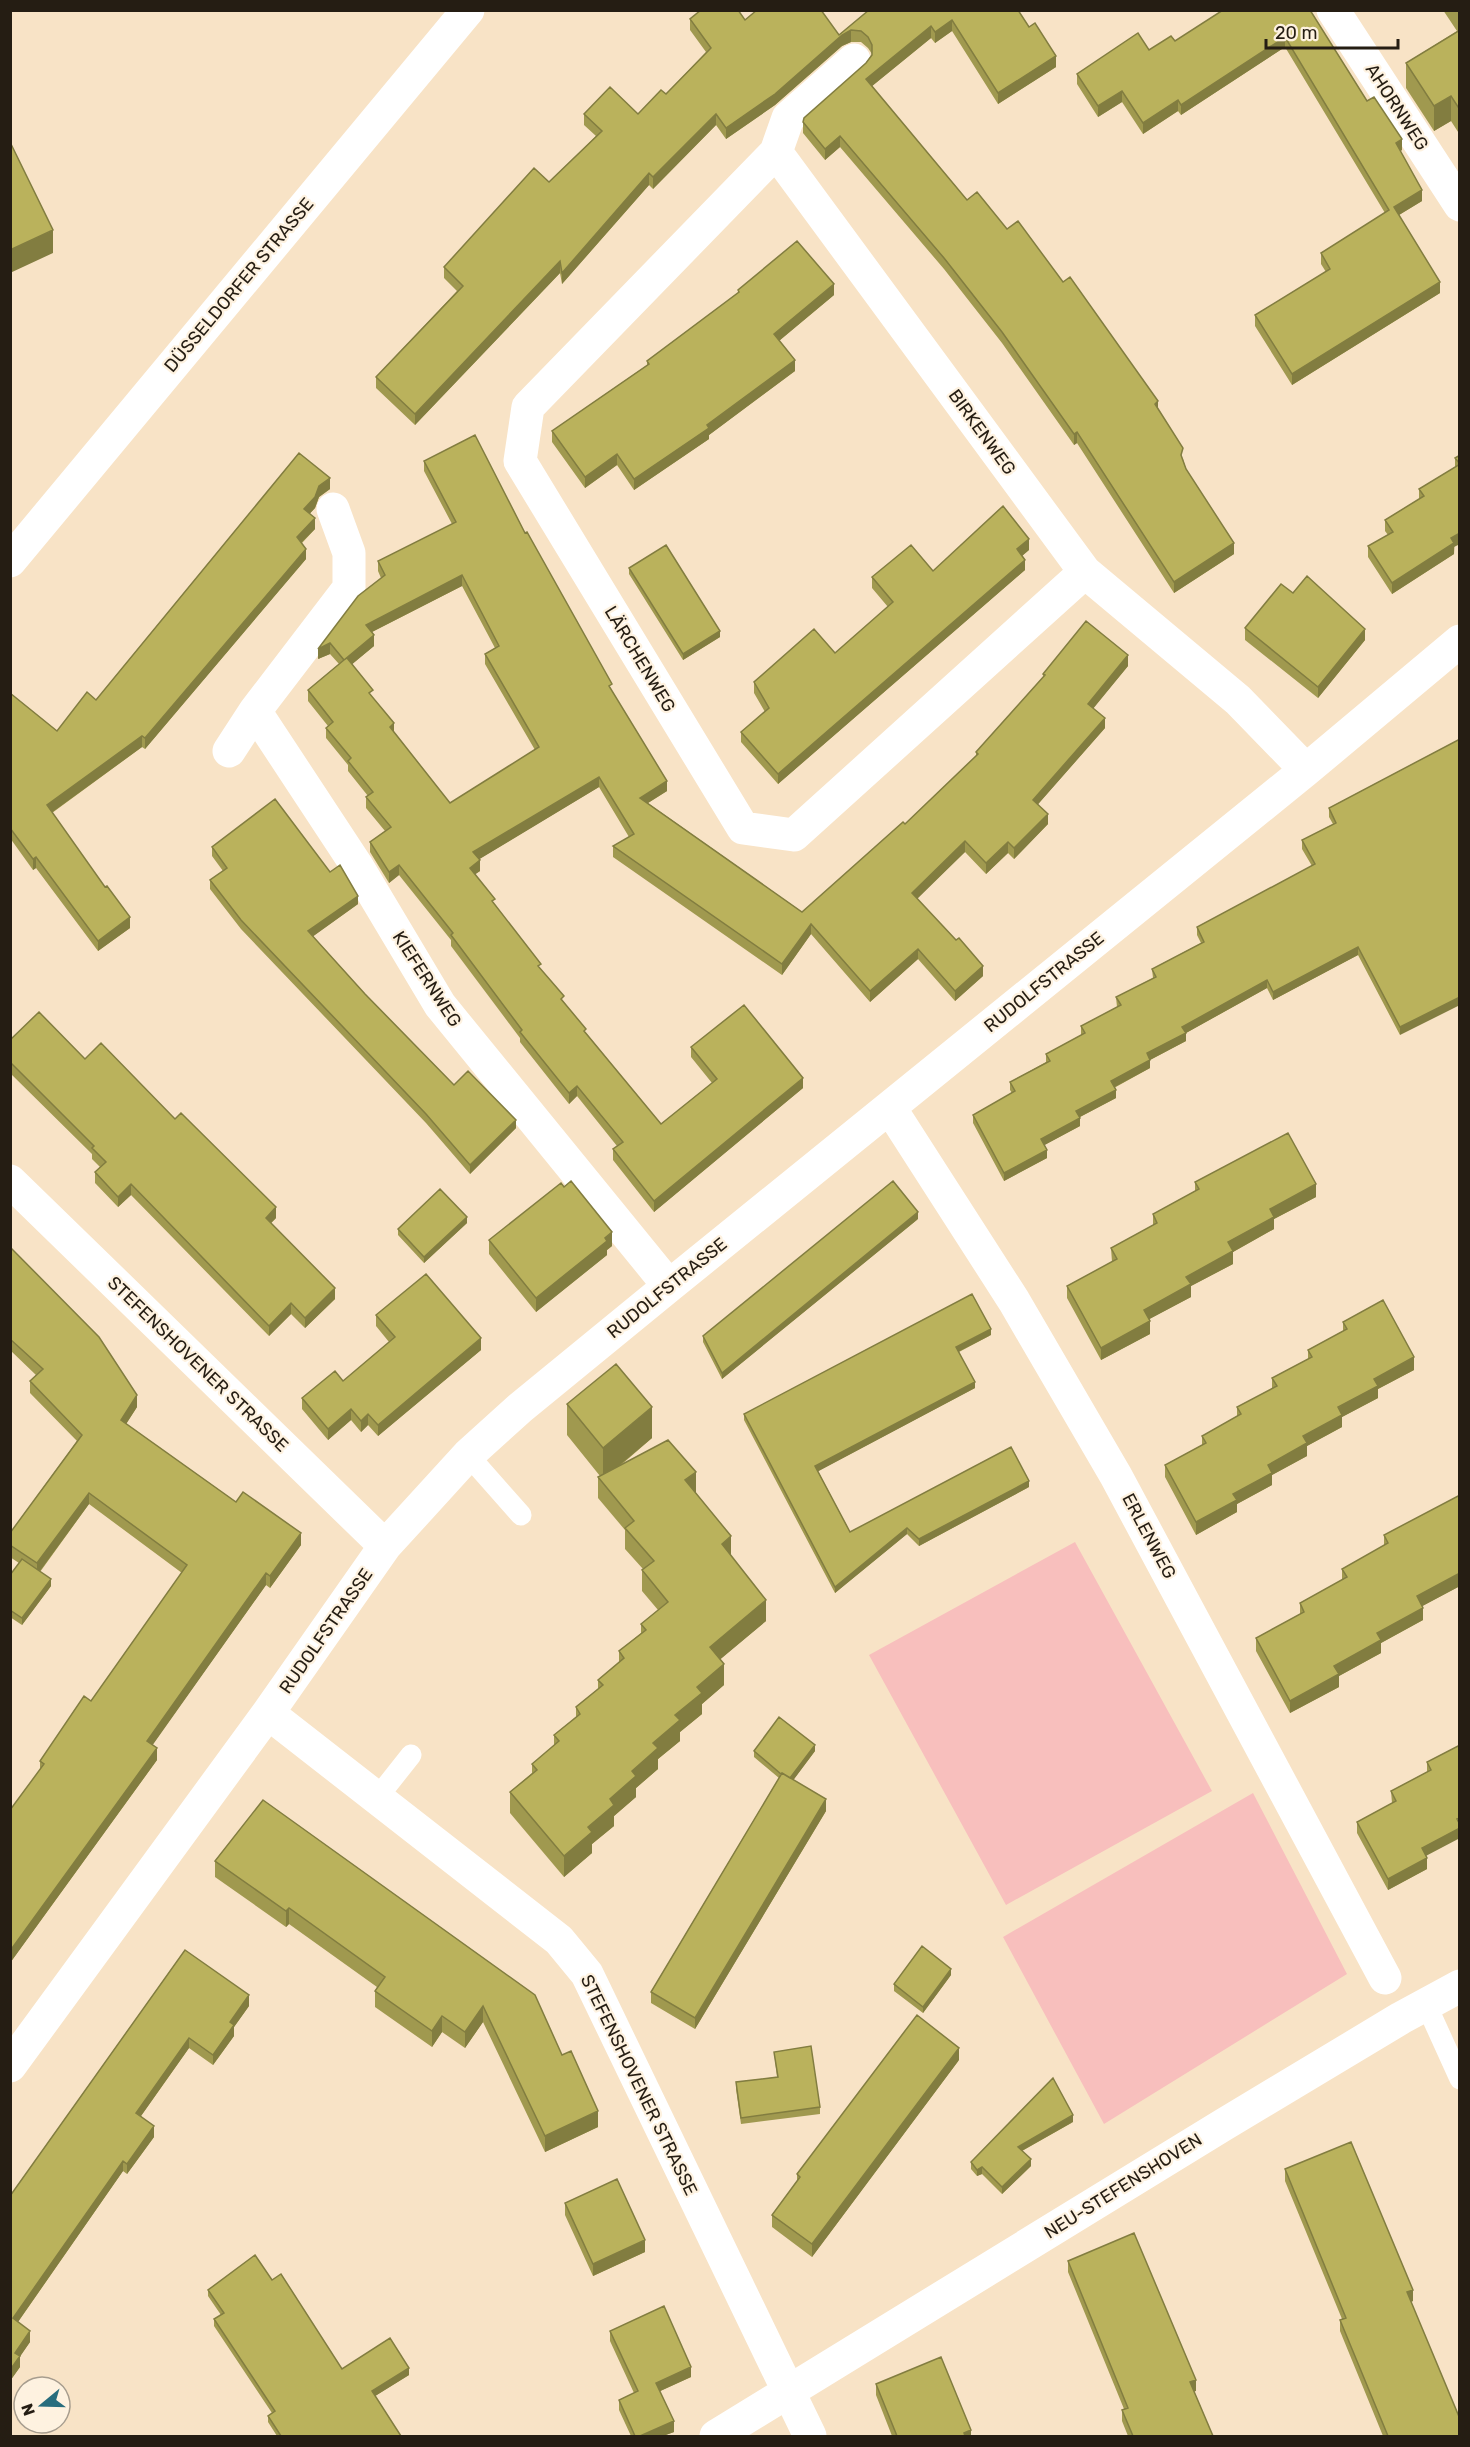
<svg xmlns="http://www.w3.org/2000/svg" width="1470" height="2447" font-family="Rubik,sans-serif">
<rect width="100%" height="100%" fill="#f8e3c6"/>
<path fill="#f8bfbd" d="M1075,1542l137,249 -206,114 -137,-250z
M1253,1793l94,181 -243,150 -101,-187z"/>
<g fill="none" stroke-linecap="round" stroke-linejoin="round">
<path stroke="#fff" stroke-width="21" d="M468,1455l53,60
M377,1798l34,-43
M1426,2004l34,75"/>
<path stroke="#fff" stroke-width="33" d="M1333,10l127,195
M854,60l-66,58 -12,34 309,420 153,128 68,70
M776,152l-248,255 -8,54 223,367 51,7 291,-263
M255,711l102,155 83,139 229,281
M229,751l26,-40 94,-123v-35l-16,-44
M890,1108l124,193 102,175 269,502
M10,1181l375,365
M268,1713l291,227 28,34 223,462
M10,2066l258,-353 117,-167 83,-91 52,-47 149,-122 637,-516 154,-129
M716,2436l507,-311 178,-107 59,-32"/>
<path stroke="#fff" stroke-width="33" d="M10,561l458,-551"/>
</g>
<path fill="#a0994f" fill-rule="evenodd" d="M869,10h149l38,57 -58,37 -46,-73 -17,12 -4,-5 -59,48 95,114 40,29 151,181 25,49 3,10 48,85 -60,39 -97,-150 -3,2 -72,-102 -58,-74 -104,-122 -15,13 -22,-27v-11l63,-59 6,-9 -4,-6 -7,-6h-10l-9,4 -67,59 -49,34 -10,-14 -63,64 -4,-4 -87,99 -2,-11 -145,152 -39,-37v-11l81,-86 -13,-13v-11l105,-85 47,-46 -12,-11v-11h54l28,-20 40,-42 -16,-22v-11l55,1 94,15z
M1310,10l57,91 35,49 -2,1 22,50 -23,14 41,78 -148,92 -37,-59v-11l71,-43 -5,-8v-11l64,-40 -100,-166 -104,68 -3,-4 -35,23 -21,-32 -24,15 -21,-33v-10l98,-33z
M1443,10h17v125l-9,-14 -17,10 -28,-43v-25l51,-32z
M738,290l96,5 -55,46 16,30 -86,64v4l-75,51 -17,-25 -32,23 -33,-46v-11l95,-66v-4l91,-68z
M299,453l31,36 -11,8 -4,11 -5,5 5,16 -13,14 4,16 -161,190 -3,-2 -90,66 78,115 -32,23 -62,-83 -3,2 -23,-32v-145l47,38 39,-31z
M1460,455l-6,99 -62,40 -24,-37v-11l20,-11 -3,-4v-11l34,-21v-10l36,-22v-9z
M424,461l101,72 142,258 -19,12 154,109 103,-88 71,-68v-4l67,-75v-3l85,-8 -35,42 12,20 -67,76 10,20 -34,35 -6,-6 -22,21 -21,-22 -48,46 66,78 -28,25 -37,-42 -48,43 -59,-68 -29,41 -169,-118v-11l16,-9 -30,-50 -120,72 1,12 -5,3 20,31 91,128 75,91 51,-41 -21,-26v-10l112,41 -149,124 -41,-52v-11l4,-3 -40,-50 -8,8 -49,-62v-4l-69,-92v-6l-52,-65 -10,8 -19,-31v-10l15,-11 -19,-23v-11l2,-1 -20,-25v-6l-22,-27v-10l2,-2 -20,-25v-11l31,-26 -9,-10 -12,5 63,-81 -3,-7v-10l74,-37 -28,-53zM462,586l33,62 -10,6v10l50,86 -85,53 -56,-71 -42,-68 22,-18 -2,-14z
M1029,550l-7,6 3,14 -247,214 -37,-42v-10l24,-20 -11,-19v-11l81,-29 53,-46 -16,-19v-11l61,-6z
M629,568l91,69 -37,23 -54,-86z
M1293,593l72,47 -47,58 -73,-58v-12z
M1460,739l-60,296 -42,-80 -85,45 -6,-12 -81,45v8l-36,19v8l-36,20 2,10 -36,19v9l-36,19 3,13 -43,23 -31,-58v-8l39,-22 -2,-3v-8l36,-20v-8l35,-19v-9l36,-19 -1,-10 37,-19 -1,-9 49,-26 -4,-8v-8l115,-61 -10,-17v-9l31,-16 -4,-7v-9z
M212,847l118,25 28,32 -45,32 52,58 89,91 62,43 -46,46 -44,-51 -185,-194 -31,-40v-9l13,-9 -11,-15z
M10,1040l75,19 90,60 101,99 -5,5 64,76 -30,29 -14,-14 -22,22 -138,-141 -13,12 -23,-24v-11l5,-5 -8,-8v-5l-82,-81z
M1195,1182l121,15 -42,22v10l-41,23v12l-42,22v11l-42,22 1,15 -49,26 -34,-62v-12l45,-24 -1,-14 42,-23v-11l42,-23z
M918,1219l-196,160 -19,-37v-6z
M467,1223l-43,40 -26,-28v-6z
M489,1240l123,6 -5,4v5l-71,57 -47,-58z
M10,1247l127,160 -11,17 110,78 65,43 -31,43 -4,-3 -114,160 5,15 -147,203v-153l30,-40v-9l51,-60 91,-128 -93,-69 -49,68 11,14 -29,39 -12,-8v-42l9,-12 -9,-6v-24l67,-92 -47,-48v-12l6,-6 -26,-25z
M376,1315l105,35 -103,86 -10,-11 -7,7 -10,-12 -23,20 -26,-31v-11l41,-17 46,-39 -13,-16z
M1343,1322l71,48 -36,19v9l-36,19v10l-35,19v10l-35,19v10l-35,19v8l-41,23 -31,-58v-12l37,-20v-9l35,-20v-9l35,-18v-11l36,-19v-9l35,-19z
M991,1335l-32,17 16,36 -157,83 32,61 179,-45 -110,59 -12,-12 -72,59 -91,-173v-6z
M567,1404l85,34 -31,27 75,28 70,128 -46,38 4,26 -22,19v10l-22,18v9l-22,18v10l-22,19v9l-22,19v10l-22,18v9l-28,24 -54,-64v-21l22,-19v-9l22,-18v-11l22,-18v-10l22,-18v-9l21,-18v-11l22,-18v-9l17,-14 -16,-19v-21l1,-1 -18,-20v-19l-27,-32v-21l2,-1 -33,-41z
M1384,1535l76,51 -38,20 1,14 -42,23v10l-42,23v11l-49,26 -34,-62v-13l44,-24v-11l42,-23v-11l42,-23z
M1460,1745l-34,111 1,13 -39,21 -31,-57v-11l35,-19 -1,-12 36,-19v-10z
M754,1751h61l-22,29 33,31 -131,218 -44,-26v-11l128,-214 -25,-21z
M263,1800l299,255 36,72 -53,25 -62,-130 -18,26 -23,-16 -10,15 -57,-40v-16l2,-4 -88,-63 -3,3 -71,-50v-16z
M185,1950l64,56 -15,21v9l-21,29 -24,-17 -48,68 13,21 -27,37 -4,-3 -105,151 12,20 -10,14v11l-10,14v-185z
M951,1975l-28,38 -29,-22v-7z
M774,2052l46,55v7l-79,10 -5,-35v-7l41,-5z
M959,2060l-147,197 -40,-30v-12l25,-34v-7z
M1073,2122l-51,29 9,15 -29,28 -20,-20 -5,2 -6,-7v-7z
M1285,2169l128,132 -2,1 49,134h-77l-43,-105v-11l2,-1 -57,-138z
M565,2203l80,49 -52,24 -28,-61z
M1068,2261l128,130h-2l19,45h-85l-6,-15v-11l2,-1 -56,-137z
M272,2280l70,89 67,6 -34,21 26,40h-124l-9,-14v-6l4,-3 -58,-87v-7l7,-4 -13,-19v-6z
M610,2331l81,46 -31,14 14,41 -11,4h-32l-12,-26v-10l15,-7 -24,-52z
M876,2384l95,52h-79l-16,-41z"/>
<path fill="#827d40" d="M952,20v11l-17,12v-11z
M931,26v12l-65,53v-12z
M851,30v12l-9,4 -67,59 -49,34v-11l116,-93z
M1285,37v10l-104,68v-10z
M1056,56v11l-58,37v-11z
M1122,91v11l-24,15v-11z
M1451,96v25l-17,10v-25z
M1178,100v11l-35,23v-11z
M716,114v11l-63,64v-12z
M840,136v11l-15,13v-11z
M1402,139v11l-6,4v-11z
M649,173v12l-87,99v-11z
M1422,190v11l-28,17v-11z
M53,230v23l-43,20v-23z
M560,261v12l-145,152v-11z
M1440,282v11l-148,92v-11z
M834,284v11l-60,50v-11z
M795,360v11l-86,64v4l-75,51v-11z
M1158,401v11l-3,-8z
M1077,432v11l-3,2v-11z
M617,454v11l-32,23v-11z
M330,478v11l-11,8 -4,11 -11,12v-11l15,-23z
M315,518v11l-18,18v-10z
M1460,533v11l-6,3v7l-62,40v-11l59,-45z
M1029,539v11l-12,10v-11z
M1234,543v11l-60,39v-11z
M306,549v10l-161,190v-11z
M1025,560v10l-247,214v-10z
M462,575v11l-96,49v-10z
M1365,629v11l-47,58v-11z
M720,631v6l-37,23v-6z
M374,635v11l-30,25v-11z
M330,643v11l-12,5v-10z
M1128,655v11l-40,49v-11z
M1105,718v10l-72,82v-10z
M394,723v11l-4,-7z
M142,736v11l-95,69v-11z
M599,777v10l-126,76v-11z
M667,781v10l-27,17v-10z
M1048,814v10l-34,35v-11z
M965,841v11l-53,52v-11z
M1008,842v11l-22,21v-11z
M36,857v11l-3,2v-11z
M480,860v11l-10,7v-10z
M399,865v10l-10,8v-11z
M358,896v8l-50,36v-9z
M130,917v11l-32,23v-10z
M811,924v10l-29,41v-11z
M1358,947v8l-85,45v-8z
M918,949v10l-48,43v-11z
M983,966v10l-28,25v-10z
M1267,980v8l-81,45v8l-36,19v8l-39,21v-8l71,-54z
M1460,997v8l-60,30v-8z
M803,1078v10l-149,124v-11z
M577,1086v10l-8,8v-11z
M1116,1090v8l-40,21v-8z
M1080,1118v8l-39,21v-8z
M516,1120v8l-46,46v-9z
M1047,1150v8l-43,23v-8z
M131,1184v11l-13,12v-10z
M1316,1184v13l-42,22v10l-41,23v12l-42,22v11l-47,25v-12l42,-33 42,-35 42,-33z
M276,1207v11l-10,10v-10z
M918,1212v7l-196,160v-6z
M467,1217v6l-43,40v-6z
M612,1232v14l-5,4v5l-71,57v-14z
M335,1288v11l-30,29v-10z
M291,1303v11l-22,22v-10z
M1150,1321v13l-49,26v-12z
M991,1329v6l-35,18v-6z
M481,1338v12l-103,86v-11z
M1414,1357v13l-36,19v9l-36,19v10l-35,19v10l-35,19v10l-35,19v8l-41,23v-13l37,-28 141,-115z
M975,1382v6l-160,85v-7z
M137,1395v12l-16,25v-12z
M652,1407v31l-49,41v-31z
M351,1409v11l-23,20v-11z
M368,1414v11l-7,7v-11z
M696,1472v21l-11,8v-21z
M1029,1481v6l-110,59v-7z
M89,1493v11l-52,71v-12z
M907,1528v6l-72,59v-6z
M301,1533v12l-31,43v-12z
M731,1536v21l-9,-13z
M266,1573v12l-119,168v-12z
M1460,1573v13l-43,23v-13z
M51,1579v7l-29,39v-7z
M766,1600v21l-56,47v-21z
M1423,1608v12l-42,23v10l-42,23v11l-49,26v-12l87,-68z
M724,1664v21l-22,19v10l-22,18v9l-22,18v10l-22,19v9l-22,19v10l-22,18v9l-28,24v-21l24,-29 109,-140z
M815,1745v6l-26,35v-6z
M157,1748v12l-147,203v-12z
M826,1799v12l-131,218v-11z
M1460,1818v20l-38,20v-10z
M1427,1858v11l-39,21v-11z
M289,1908v16l-3,3v-16z
M951,1969v6l-28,38v-6z
M249,1995v11l-15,21v9l-21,29v-10l17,-33z
M483,2006v16l-18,26v-16z
M442,2016v16l-10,15v-16z
M189,2038v10l-53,75v-10z
M959,2048v12l-147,197v-13z
M598,2111v16l-53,25v-16z
M1073,2115v7l-55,31v-6z
M154,2126v11l-27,37v-10z
M1031,2159v7l-29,28v-7z
M123,2161v10l-110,158v-11z
M982,2167v7l-5,2v-6z
M645,2240v12l-52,24v-12z
M1413,2290v11l-6,2v-11z
M30,2331v11l-15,22v-11z
M20,2356v11l-10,14v-11z
M691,2367v10l-35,16v-10z
M409,2368v7l-37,23v-7z
M1196,2380v11l-6,2v-11z
M674,2421v11l-11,4h-23z
M971,2430v6h-7v-3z"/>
<path fill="#bab25c" stroke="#827d40" stroke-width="1.5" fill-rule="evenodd" d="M701,10h37l7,10 12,-10h64l18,25 30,-25h149l11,17 6,-4 21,33 -58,37 -46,-73 -17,12 -4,-6 -65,53 101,121 10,-8 30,37 11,-8 45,61 7,-5 88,124 -3,3 28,44 -2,7 5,14 48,74 -60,39 -97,-150 -3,2 -72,-102 -58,-74 -104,-122 -15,13 -22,-27 1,-4 62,-55 6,-8v-10l-4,-8 -7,-6 -10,-1 -9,5 -67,59 -49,34 -10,-14 -63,63 -4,-4 -87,100 -2,-12 -145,153 -39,-37 87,-91 -19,-19 90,-99 15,14 53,-51 -18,-17 26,-27 28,27 23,-24 5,4 45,-46 -21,-29z
M1223,10h87l57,91 7,-4 28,42 -6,4 26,47 -28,17 46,75 -148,92 -37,-59 75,-46 -9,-16 68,-43 -104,-173 -104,68 -3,-5 -35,23 -21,-32 -24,15 -21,-32 61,-41 11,17 22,-14 4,5z
M1460,30v80l-9,-14 -17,10 -28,-43z
M10,142l43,88 -43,20z
M797,241l37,43 -60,50 21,26 -88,65 2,3 -75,51 -17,-25 -32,23 -33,-46 97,-67 -2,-3 92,-69 -1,-2z
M475,435l50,98 2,-1 85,152 -3,2 58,95 -27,17 162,114 101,-90 2,2 73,-70 -2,-2 69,-77 -2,-1 43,-53 42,34 -40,49 17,14 -72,82 15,14 -34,34 -6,-6 -22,21 -21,-22 -53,52 44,47 3,-2 24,28 -28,25 -37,-42 -48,42 -59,-67 -29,40 -169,-118 21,-12 -35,-57 -126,75 7,8 -10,8 25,31 -3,2 49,63 -3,2 26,30 -3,3 25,30 -2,2 77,93 56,-45 -26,-32 53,-42 59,73 -149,123 -41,-52 10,-7 -46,-56 -8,7 -49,-61 2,-2 -71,-95 2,-2 -54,-68 -10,7 -19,-30 21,-15 -25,-30 7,-5 -25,-31 3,-3 -25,-30 7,-6 -25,-32 36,-30 -14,-17 -12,6 40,-53 27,-21 -7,-14 78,-39 -32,-61zM462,575l37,71 -14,8 54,93 -89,56 -60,-76 4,-4 -25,-30 4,-3 -26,-32 -3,2 30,-25 -8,-10z
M299,453l31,25 -11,8 -4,11 -11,12 11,9 -18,19 9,12 -161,189 -3,-2 -95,69 58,82 2,-1 23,31 -32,24 -62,-84 -3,2 -23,-31v-135l47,38 30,-39 9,8z
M1460,455v9l-5,-6z
M1460,464v69l-9,5 3,5 -62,40 -24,-37 25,-14 -8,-12 39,-24 -5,-7z
M1003,506l26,33 -12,10 8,11 -247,214 -37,-42 28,-24 -15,-26 60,-53 21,24 58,-51 -21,-25 39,-32 22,26z
M666,545l54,86 -37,23 -54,-86z
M1307,576l58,53 -47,58 -73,-59 36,-44 12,9z
M1460,739v258l-60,30 -42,-80 -85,45 -6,-12 -85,47 4,6 -39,20 3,7 -39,21 5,9 -40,21 4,7 -39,21 6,11 -43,23 -31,-58 42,-24 -5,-9 40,-21 -4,-7 39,-21 -4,-7 40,-21 -5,-8 40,-20 -4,-8 52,-27 -7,-15 118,-63 -13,-24 34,-17 -7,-15z
M275,799l55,73 10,-7 18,31 -50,35 57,63 89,91 14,-14 48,49 -46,45 -44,-51 -185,-194 -31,-40 17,-12 -15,-21z
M39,1012l46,47 16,-16 74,76 6,-6 95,94 -10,11 69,70 -30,30 -14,-15 -22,23 -138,-142 -13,13 -23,-25 11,-10 -14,-14 2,-2 -84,-84v-22z
M1288,1133l28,51 -46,25 4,8 -46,25 5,9 -47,26 5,7 -47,26 6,11 -49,27 -34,-62 50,-27 -6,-11 46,-25 -4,-9 46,-25 -4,-7z
M571,1181l41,51 -7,6 2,3 -71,57 -47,-58 72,-57 3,4z
M893,1181l25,31 -196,161 -19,-37z
M440,1189l27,28 -43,40 -26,-28z
M10,1247l89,90 38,58 -16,25 115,82 7,-10 58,41 -31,43 -4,-3 -119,168 10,7 -147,203v-141l34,-46 -4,-3 44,-65 7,5 96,-136 -98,-72 -52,70 -27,-18v-12l72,-98 -52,-54 13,-12 -33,-30z
M426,1274l55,64 -103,87 -10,-11 -7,7 -10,-12 -23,20 -26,-31 33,-27 8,10 52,-44 -19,-22z
M972,1294l19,35 -35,18 19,35 -160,84 35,66 161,-85 18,34 -110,58 -12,-11 -72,59 -91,-173z
M1383,1300l31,57 -40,22 4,7 -40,21 4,8 -39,21 4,7 -39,22 4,8 -39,21 4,6 -41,22 -31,-57 41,-22 -4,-7 39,-22 -4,-7 40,-21 -5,-8 40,-21 -4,-7 39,-21 -4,-7z
M616,1364l36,43 -49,41 -36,-44z
M668,1440l28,32 -11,8 46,56 -9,8 44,56 -56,47 14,17 -27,23 5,6 -27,22 5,5 -27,23 5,5 -26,23 4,5 -26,23 4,6 -26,22 4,5 -28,24 -54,-64 27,-22 -5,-6 27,-23 -5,-6 26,-21 -4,-7 27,-22 -5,-5 26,-22 -5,-7 27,-21 -5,-6 27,-22 -26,-32 12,-9 -29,-33 9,-7 -36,-44z
M1460,1495v78l-43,23 6,12 -46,25 4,7 -47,26 5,8 -49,27 -34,-63 48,-26 -4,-9 47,-26 -5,-8 46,-26 -4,-8z
M22,1559l29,20 -29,39 -12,-8v-35z
M779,1717l36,28 -25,33 -8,-5 -1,1 -27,-23z
M1460,1745v73l-3,1 3,6v3l-38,20 5,10 -39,21 -31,-57 39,-21 -5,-10 40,-21 -4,-8z
M782,1773l44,26 -131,219 -44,-26z
M263,1800l272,195 27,60 9,-4 27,60 -53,25 -62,-130 -18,26 -23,-16 -10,15 -57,-40 10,-14 -96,-69 -3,3 -71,-50z
M922,1946l29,23 -28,38 -29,-23z
M185,1950l64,45 -19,27 4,3 -21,30 -24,-17 -53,75 18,13 -27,38 -4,-3 -110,157 17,13 -15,22 5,3 -10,14v-174z
M917,2015l42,33 -147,196 -40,-29 28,-38 -3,-3z
M811,2046l9,61 -79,11 -5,-36 42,-5 -4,-25z
M1053,2078l20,37 -55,32 13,12 -29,28 -20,-20 -5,3 -6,-8z
M1351,2142l62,148 -6,2 53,127v17h-72l-48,-116 6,-2 -61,-149z
M617,2179l28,61 -52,24 -28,-61z
M1134,2233l62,147 -6,2 23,54h-80l-11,-26 6,-2 -60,-147z
M255,2255l17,25 9,-6 61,95 48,-31 19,30 -37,23 29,45h-120l-13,-20 7,-5 -61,-92 10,-6 -16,-23z
M664,2306l27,61 -35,16 18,38 -34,15h-5l-16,-36 19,-9 -28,-60z
M941,2357l30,73 -7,3 1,3h-68l-21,-52z"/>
<g text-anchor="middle" stroke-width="4.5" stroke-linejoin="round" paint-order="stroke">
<g font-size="18" fill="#251d13" stroke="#fef2e0">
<text transform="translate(1397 107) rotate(57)" y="6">AHORNWEG</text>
<text transform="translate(239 285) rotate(-50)" y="6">DÜSSELDORFER STRASSE</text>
<text transform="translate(982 432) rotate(54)" y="6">BIRKENWEG</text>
<text transform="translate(640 659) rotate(59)" y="6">LÄRCHENWEG</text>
<text transform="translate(427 979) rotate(57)" y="6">KIEFERNWEG</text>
<text transform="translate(1044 982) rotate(-39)" y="6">RUDOLFSTRASSE</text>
<text transform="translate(667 1288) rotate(-39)" y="6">RUDOLFSTRASSE</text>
<text transform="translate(198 1364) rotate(44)" y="6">STEFENSHOVENER STRASSE</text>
<text transform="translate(1149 1536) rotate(62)" y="6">ERLENWEG</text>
<text transform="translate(326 1631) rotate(-55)" y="6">RUDOLFSTRASSE</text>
<text transform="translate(639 2085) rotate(64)" y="6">STEFENSHOVENER STRASSE</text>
<text transform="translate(1123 2186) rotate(-32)" y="6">NEU-STEFENSHOVEN</text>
</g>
</g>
<rect width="1470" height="2447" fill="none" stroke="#251d13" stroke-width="24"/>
<g transform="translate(42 2405) rotate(251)"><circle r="28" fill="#fef2e0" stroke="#a79d8e" stroke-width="1.5"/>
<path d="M0-4.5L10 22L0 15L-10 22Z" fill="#286d7d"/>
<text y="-9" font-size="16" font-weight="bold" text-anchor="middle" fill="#251d13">N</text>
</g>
<path d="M1266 39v9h132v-9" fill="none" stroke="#251d13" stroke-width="3"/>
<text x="1275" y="39" font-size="18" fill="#251d13" stroke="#fef2e0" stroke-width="4.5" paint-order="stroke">20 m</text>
</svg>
